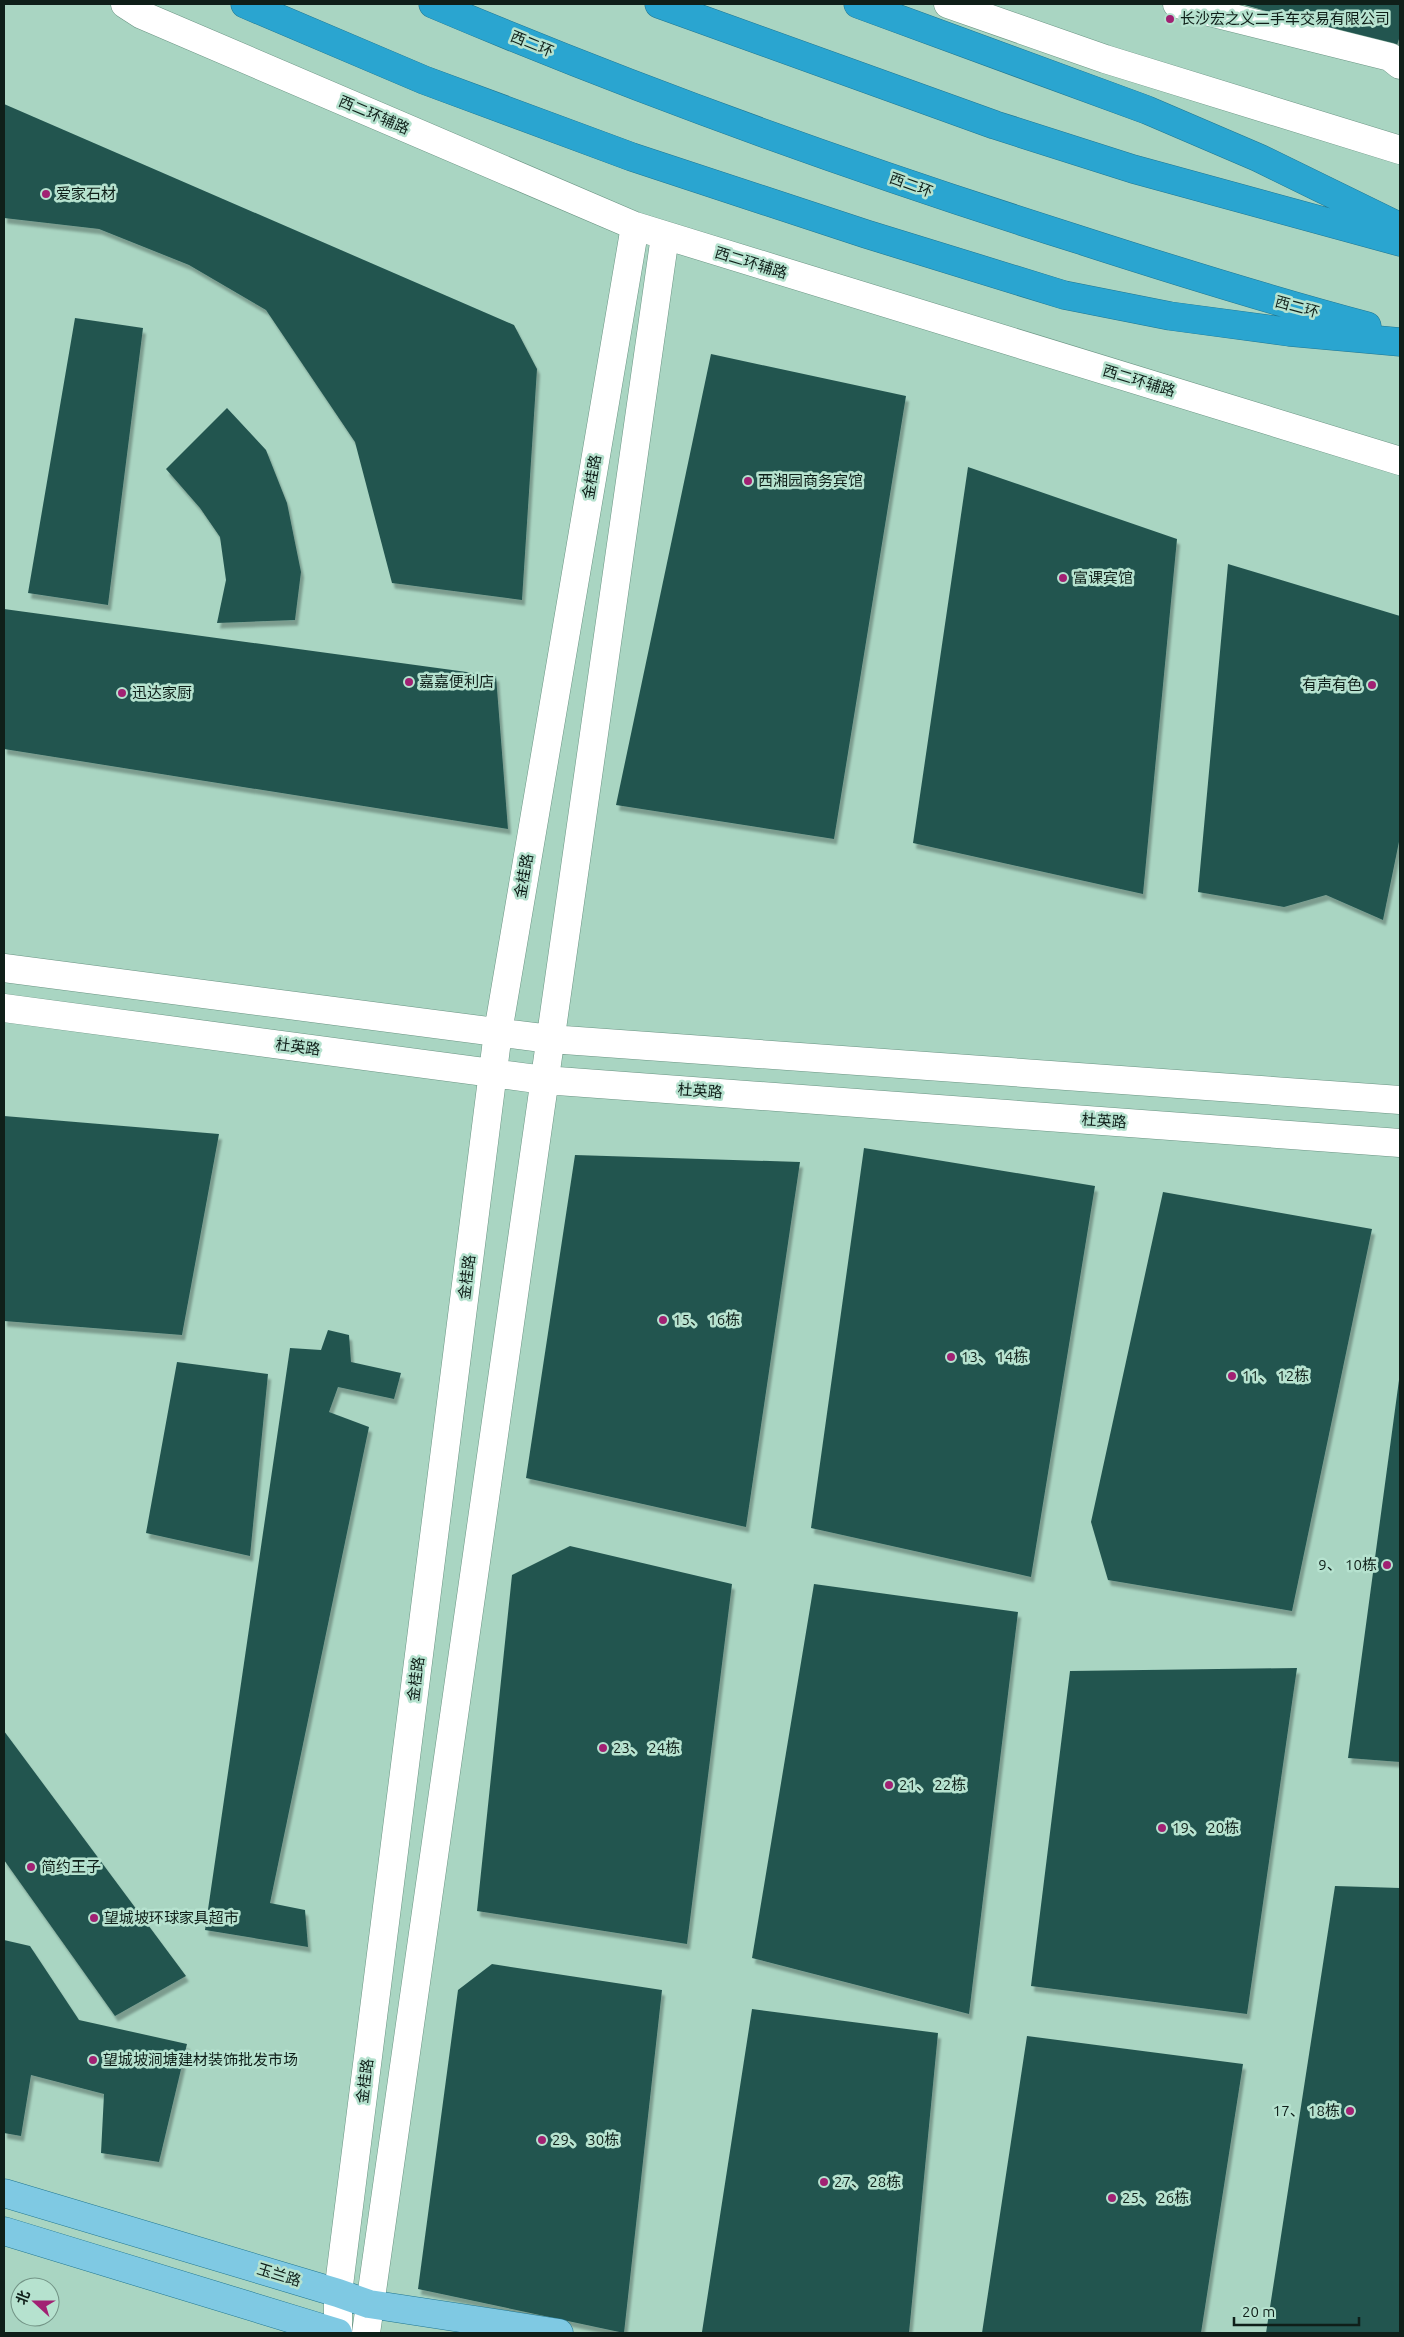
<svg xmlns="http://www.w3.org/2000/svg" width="1404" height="2337" font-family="Ubuntu,'Noto Sans SC',sans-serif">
<defs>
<filter id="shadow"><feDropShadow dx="3" dy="5.5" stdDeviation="1" flood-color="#0004"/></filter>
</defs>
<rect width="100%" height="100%" fill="#a9d5c2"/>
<path fill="#245550" filter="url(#shadow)" d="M1241,4h159v32l-4,12z
M4,104l510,221 23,44 -15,231 -130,-17 -37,-141 -89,-132 -77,-45 -90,-36 -95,-11z
M75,318l68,10 -35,277 -80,-12z
M711,354l195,42 -72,443 -218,-34z
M227,408l39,42 21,53 14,69 -6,48 -78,3 9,-43 -6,-43 -20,-29 -34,-39z
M968,467l209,72 -34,355 -230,-51z
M1228,564l172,52v221l-17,83 -57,-25 -42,12 -86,-15z
M4,609l492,67 12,153 -504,-80z
M4,1116l215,18 -37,201 -178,-14z
M864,1148l231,38 -64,391 -220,-49z
M575,1155l225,7 -54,365 -220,-49z
M1163,1192l209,37 -80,382 -184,-31 -17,-58z
M328,1330l21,5 2,27 50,11 -7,26 -56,-12 -9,25 40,15 -99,476 35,7 3,37 -103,-17 85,-582 31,2z
M177,1362l91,12 -18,182 -104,-23z
M1399,1380h1v382l-52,-4z
M570,1546l162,38 -45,360 -210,-33 35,-336z
M814,1584l204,28 -49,402 -217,-56z
M1297,1668l-50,346 -216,-28 39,-315z
M4,1731l182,245 -71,40 -111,-156z
M1335,1886l65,2v445h-134z
M4,1940l26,6 49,74 108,24 -28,118 -58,-9 3,-59 -73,-19 -10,61 -17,-3z
M492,1964l170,26 -38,343 -206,-44 40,-299z
M752,2009l186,24 -29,300 -207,-1z
M1027,2036l216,28 -42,269h-219z"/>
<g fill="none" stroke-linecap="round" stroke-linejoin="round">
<defs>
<path id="minor" d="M125,4l17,11 493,211 765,235
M948,4l157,55 295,91
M1177,4l213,53 10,8
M4,968l546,71 850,61
M4,1008l540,72 856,63
M338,2333v-40l160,-1261 137,-806
M366,2333l299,-2097"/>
<path id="major" d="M4,2193l334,100 31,11 190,29
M4,2231l334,102"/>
<path id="highway" d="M245,4l179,76 208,77 234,77 198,61 106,21 119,16 111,10
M433,4c210,89 426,166 644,235 96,31 192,61 290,87
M659,4l336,121 138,44 267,73
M858,4l289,106 112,48 141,69"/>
</defs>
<use href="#minor" stroke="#6a9483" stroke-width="29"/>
<use href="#major" stroke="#217690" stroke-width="29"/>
<use href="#highway" stroke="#217690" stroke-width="29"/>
<use href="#minor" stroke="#fff" stroke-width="28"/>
<use href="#major" stroke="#7fc9e3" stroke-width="28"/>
<use href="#highway" stroke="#2aa5d0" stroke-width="28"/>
</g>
<g fill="#a12173" stroke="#b6e2cf" stroke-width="2">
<circle cx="1170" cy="19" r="5"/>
<circle cx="46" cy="194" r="5"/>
<circle cx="748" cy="481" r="5"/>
<circle cx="1063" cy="578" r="5"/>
<circle cx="409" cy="682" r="5"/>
<circle cx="1372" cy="685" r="5"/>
<circle cx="122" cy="693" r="5"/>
<circle cx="663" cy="1320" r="5"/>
<circle cx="951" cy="1357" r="5"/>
<circle cx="1232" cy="1376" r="5"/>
<circle cx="1387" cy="1565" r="5"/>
<circle cx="603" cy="1748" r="5"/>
<circle cx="889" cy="1785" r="5"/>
<circle cx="1162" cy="1828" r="5"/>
<circle cx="31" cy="1867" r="5"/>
<circle cx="94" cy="1918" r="5"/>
<circle cx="93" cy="2060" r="5"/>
<circle cx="1350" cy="2111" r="5"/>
<circle cx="542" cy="2140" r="5"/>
<circle cx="824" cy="2182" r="5"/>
<circle cx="1112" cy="2198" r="5"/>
</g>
<g text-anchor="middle" stroke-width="5" stroke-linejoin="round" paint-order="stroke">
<g font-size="15" fill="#0f1f19" stroke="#b6e2cf" text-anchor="start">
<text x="1180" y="24">长沙宏之义二手车交易有限公司</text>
<text x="56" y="199">爱家石材</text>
<text x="758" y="486">西湘园商务宾馆</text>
<text x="1073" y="583">富课宾馆</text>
<text x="419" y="687">嘉嘉便利店</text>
<text x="1362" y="690" text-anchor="end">有声有色</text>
<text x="132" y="698">迅达家厨</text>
<text x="673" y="1325">15、 16栋</text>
<text x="961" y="1362">13、 14栋</text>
<text x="1242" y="1381">11、 12栋</text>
<text x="1377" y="1570" text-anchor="end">9、 10栋</text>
<text x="613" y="1753">23、 24栋</text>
<text x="899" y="1790">21、 22栋</text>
<text x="1172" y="1833">19、 20栋</text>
<text x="41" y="1872">简约王子</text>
<text x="104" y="1923">望城坡环球家具超市</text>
<text x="103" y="2065">望城坡涧塘建材装饰批发市场</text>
<text x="1340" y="2116" text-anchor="end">17、 18栋</text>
<text x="552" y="2145">29、 30栋</text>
<text x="834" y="2187">27、 28栋</text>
<text x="1122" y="2203">25、 26栋</text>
</g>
<g font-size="15" fill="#0f1f19" stroke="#b6e2cf">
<text transform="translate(532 44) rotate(22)" y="5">西二环</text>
<text transform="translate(374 115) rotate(23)" y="5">西二环辅路</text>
<text transform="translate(911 185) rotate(20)" y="5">西二环</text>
<text transform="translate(751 263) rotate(17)" y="5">西二环辅路</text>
<text transform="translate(1297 307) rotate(15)" y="5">西二环</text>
<text transform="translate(1139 381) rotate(17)" y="5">西二环辅路</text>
<text transform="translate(592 477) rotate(-80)" y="5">金桂路</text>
<text transform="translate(524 876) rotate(-80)" y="5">金桂路</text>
<text transform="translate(298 1047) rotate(7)" y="5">杜英路</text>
<text transform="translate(700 1091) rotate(4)" y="5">杜英路</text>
<text transform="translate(1104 1121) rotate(4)" y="5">杜英路</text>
<text transform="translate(467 1277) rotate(-83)" y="5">金桂路</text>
<text transform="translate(416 1679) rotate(-83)" y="5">金桂路</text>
<text transform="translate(365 2081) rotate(-83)" y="5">金桂路</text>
<text transform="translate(279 2275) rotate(17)" y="5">玉兰路</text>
</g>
</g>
<rect width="1404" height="2337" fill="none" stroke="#0f1f19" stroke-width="10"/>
<g transform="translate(35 2302) rotate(291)"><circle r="24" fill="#b6e2cf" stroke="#739486"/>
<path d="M0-4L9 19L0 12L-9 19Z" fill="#a12173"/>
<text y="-8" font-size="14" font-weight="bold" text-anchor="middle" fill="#0f1f19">北</text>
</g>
<path d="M1234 2317v8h125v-8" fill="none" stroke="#0f1f19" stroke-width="2.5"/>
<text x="1242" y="2317" font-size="15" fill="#0f1f19" stroke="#b6e2cf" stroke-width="4" paint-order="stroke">20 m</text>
</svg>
